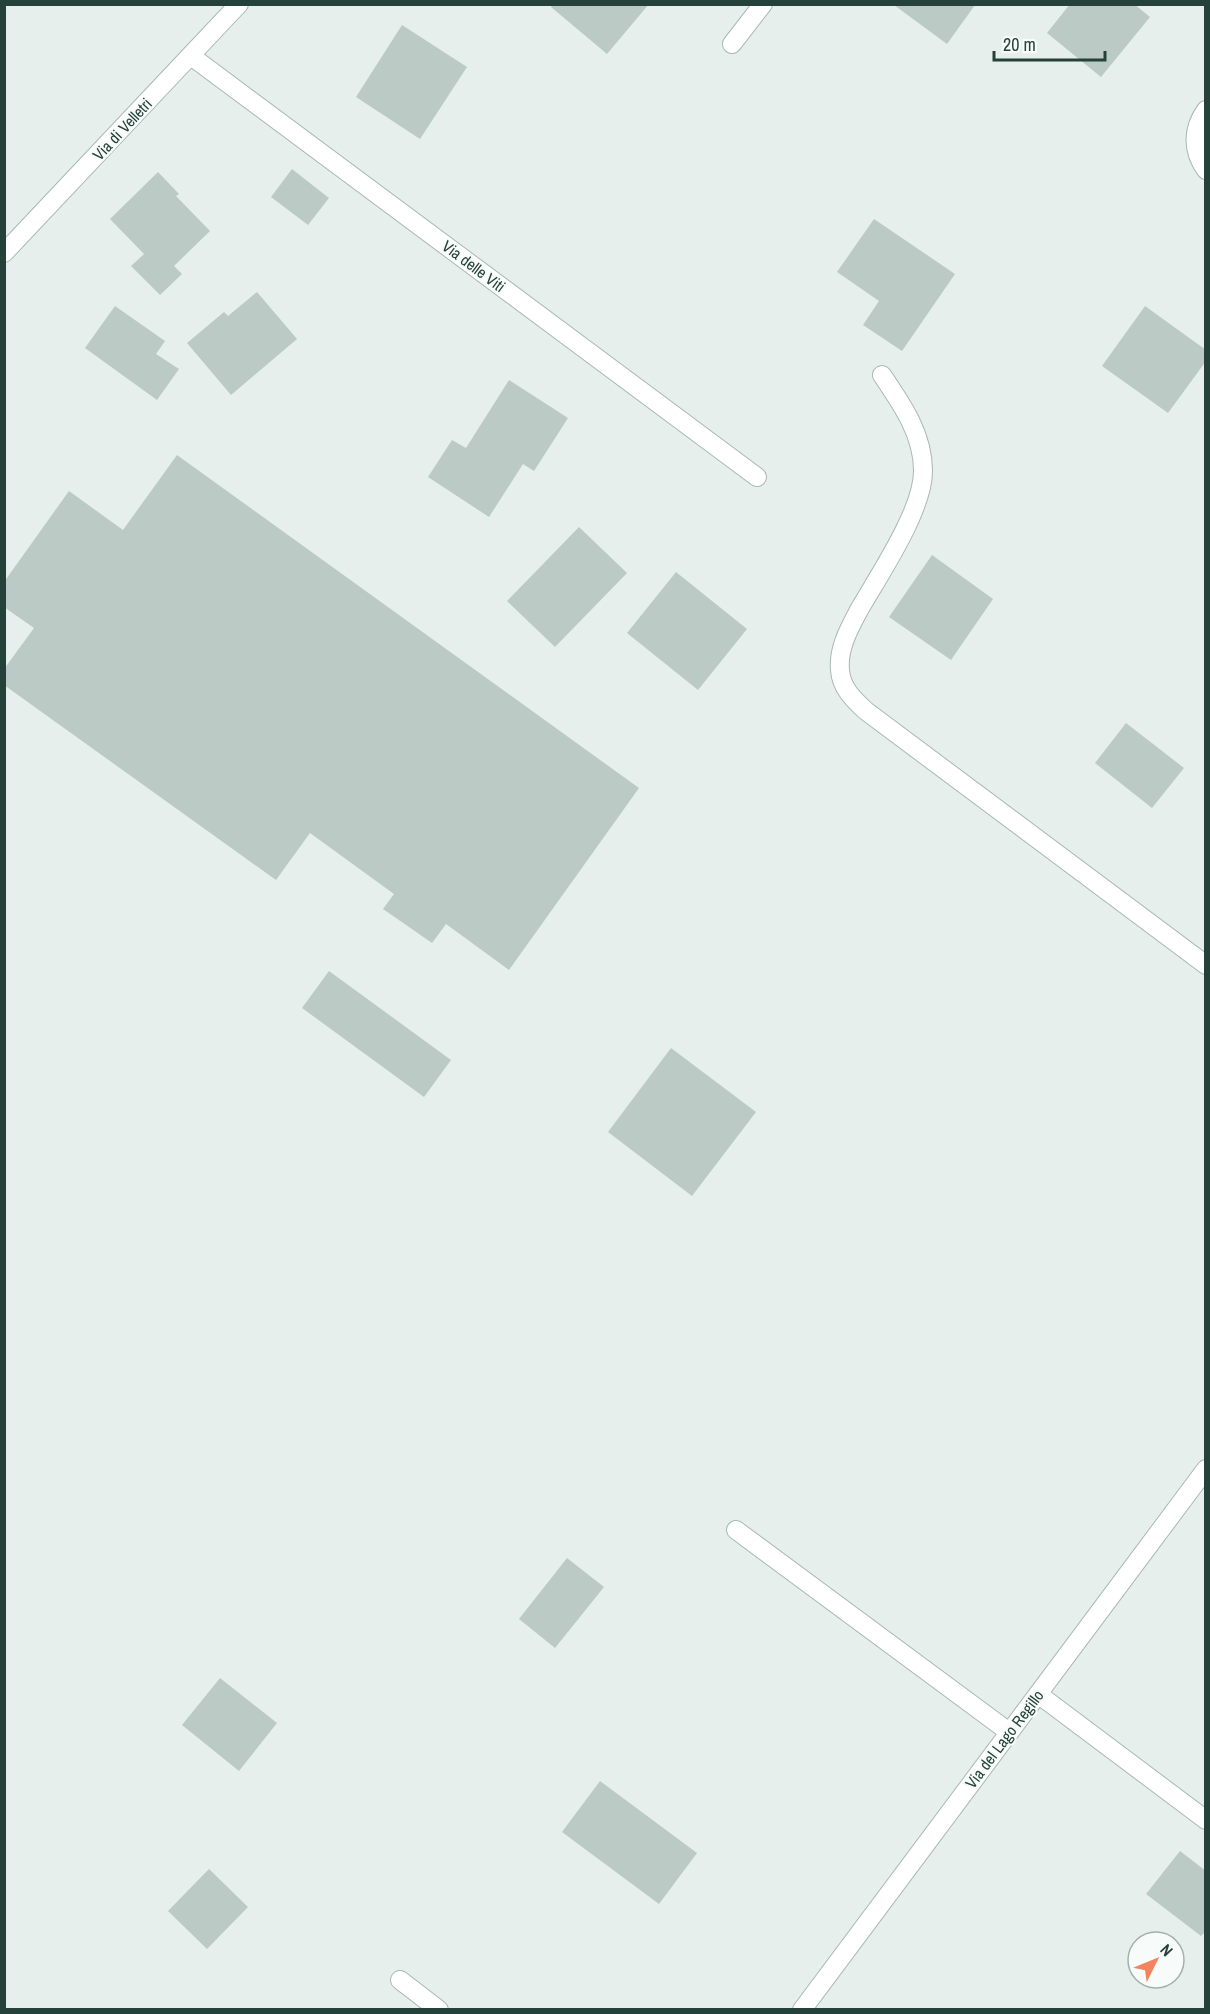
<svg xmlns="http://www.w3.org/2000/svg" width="1210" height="2014" font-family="'Archivo Narrow',sans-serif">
<rect width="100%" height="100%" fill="#e6efeb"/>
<path fill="#bbcac4" d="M553,4h96l-42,50 -56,-47z
M1070,4h64l16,13 -49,60 -54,-44z
M894,5h81l-28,39z
M402,25l65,42 -47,72 -64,-42z
M292,169l37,29 -21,27 -37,-28z
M158,172l21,22 -3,2 34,35 -36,35 8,8 -22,21 -29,-29 13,-12 -34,-35z
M874,219l81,55 -53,77 -39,-26 16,-24 -42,-29z
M257,292l40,47 -66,56 -44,-52 37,-31 4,4z
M115,306l50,35 -9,13 23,15 -22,31 -72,-52z
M1145,306l61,44v11l-38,52 -66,-47z
M509,380l59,38 -34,53 -11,-7 -34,53 -61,-40 24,-37 14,8z
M177,455l462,333 -130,182 -63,-46 -14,19 -49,-34 11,-15 -84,-61 -34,47 -272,-195v-16l30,-41 -30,-21v-25l65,-91 54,39z
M579,527l48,46 -72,74 -48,-46z
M932,555l61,44 -42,61 -62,-43z
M676,572l71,57 -49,61 -71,-57z
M1126,723l58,45 -32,40 -57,-45z
M329,971l122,89 -27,37 -122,-89z
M671,1048l85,64 -64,84 -84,-64z
M567,1558l37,29 -49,61 -36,-29z
M220,1678l57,45 -38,48 -57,-46z
M600,1781l97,72 -38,51 -97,-72z
M1180,1851l26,20v60l-5,5 -55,-42z
M209,1869l39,38 -41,42 -39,-38z"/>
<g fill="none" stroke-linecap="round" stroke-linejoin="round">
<defs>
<path id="minor" d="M732,44l31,-40
M191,56l566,421
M1206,110c-14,19 -14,41 0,60
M4,253l235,-249
M882,375c19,28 41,59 41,95 1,39 -44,105 -64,140 -10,19 -21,38 -19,60 1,18 14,30 26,41l340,254
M736,1530l273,202
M1038,1694l168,126
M400,1980l39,30
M802,2010l404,-541"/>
</defs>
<use href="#minor" stroke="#a8b8b2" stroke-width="20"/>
<use href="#minor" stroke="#fff" stroke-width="18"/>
</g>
<g text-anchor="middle" stroke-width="4.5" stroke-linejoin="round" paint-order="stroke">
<g font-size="16" fill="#24423a" stroke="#f7fbf9">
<text transform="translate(122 129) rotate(-47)" y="6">Via di Velletri</text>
<text transform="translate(474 266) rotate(37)" y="6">Via delle Viti</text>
<text transform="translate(1004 1739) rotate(-53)" y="6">Via del Lago Regillo</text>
</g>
</g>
<rect width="1210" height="2014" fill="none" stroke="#24423a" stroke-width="12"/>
<g transform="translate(1156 1960) rotate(47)"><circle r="28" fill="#f7fbf9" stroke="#a3b1ad" stroke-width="1.5"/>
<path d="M0-4.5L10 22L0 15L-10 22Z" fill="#f4845f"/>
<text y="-9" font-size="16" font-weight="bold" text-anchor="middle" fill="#24423a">N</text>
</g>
<path d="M994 51v9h111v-9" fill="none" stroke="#24423a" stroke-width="3"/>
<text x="1003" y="51" font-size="18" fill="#24423a" stroke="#f7fbf9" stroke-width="4.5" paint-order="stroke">20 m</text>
</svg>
